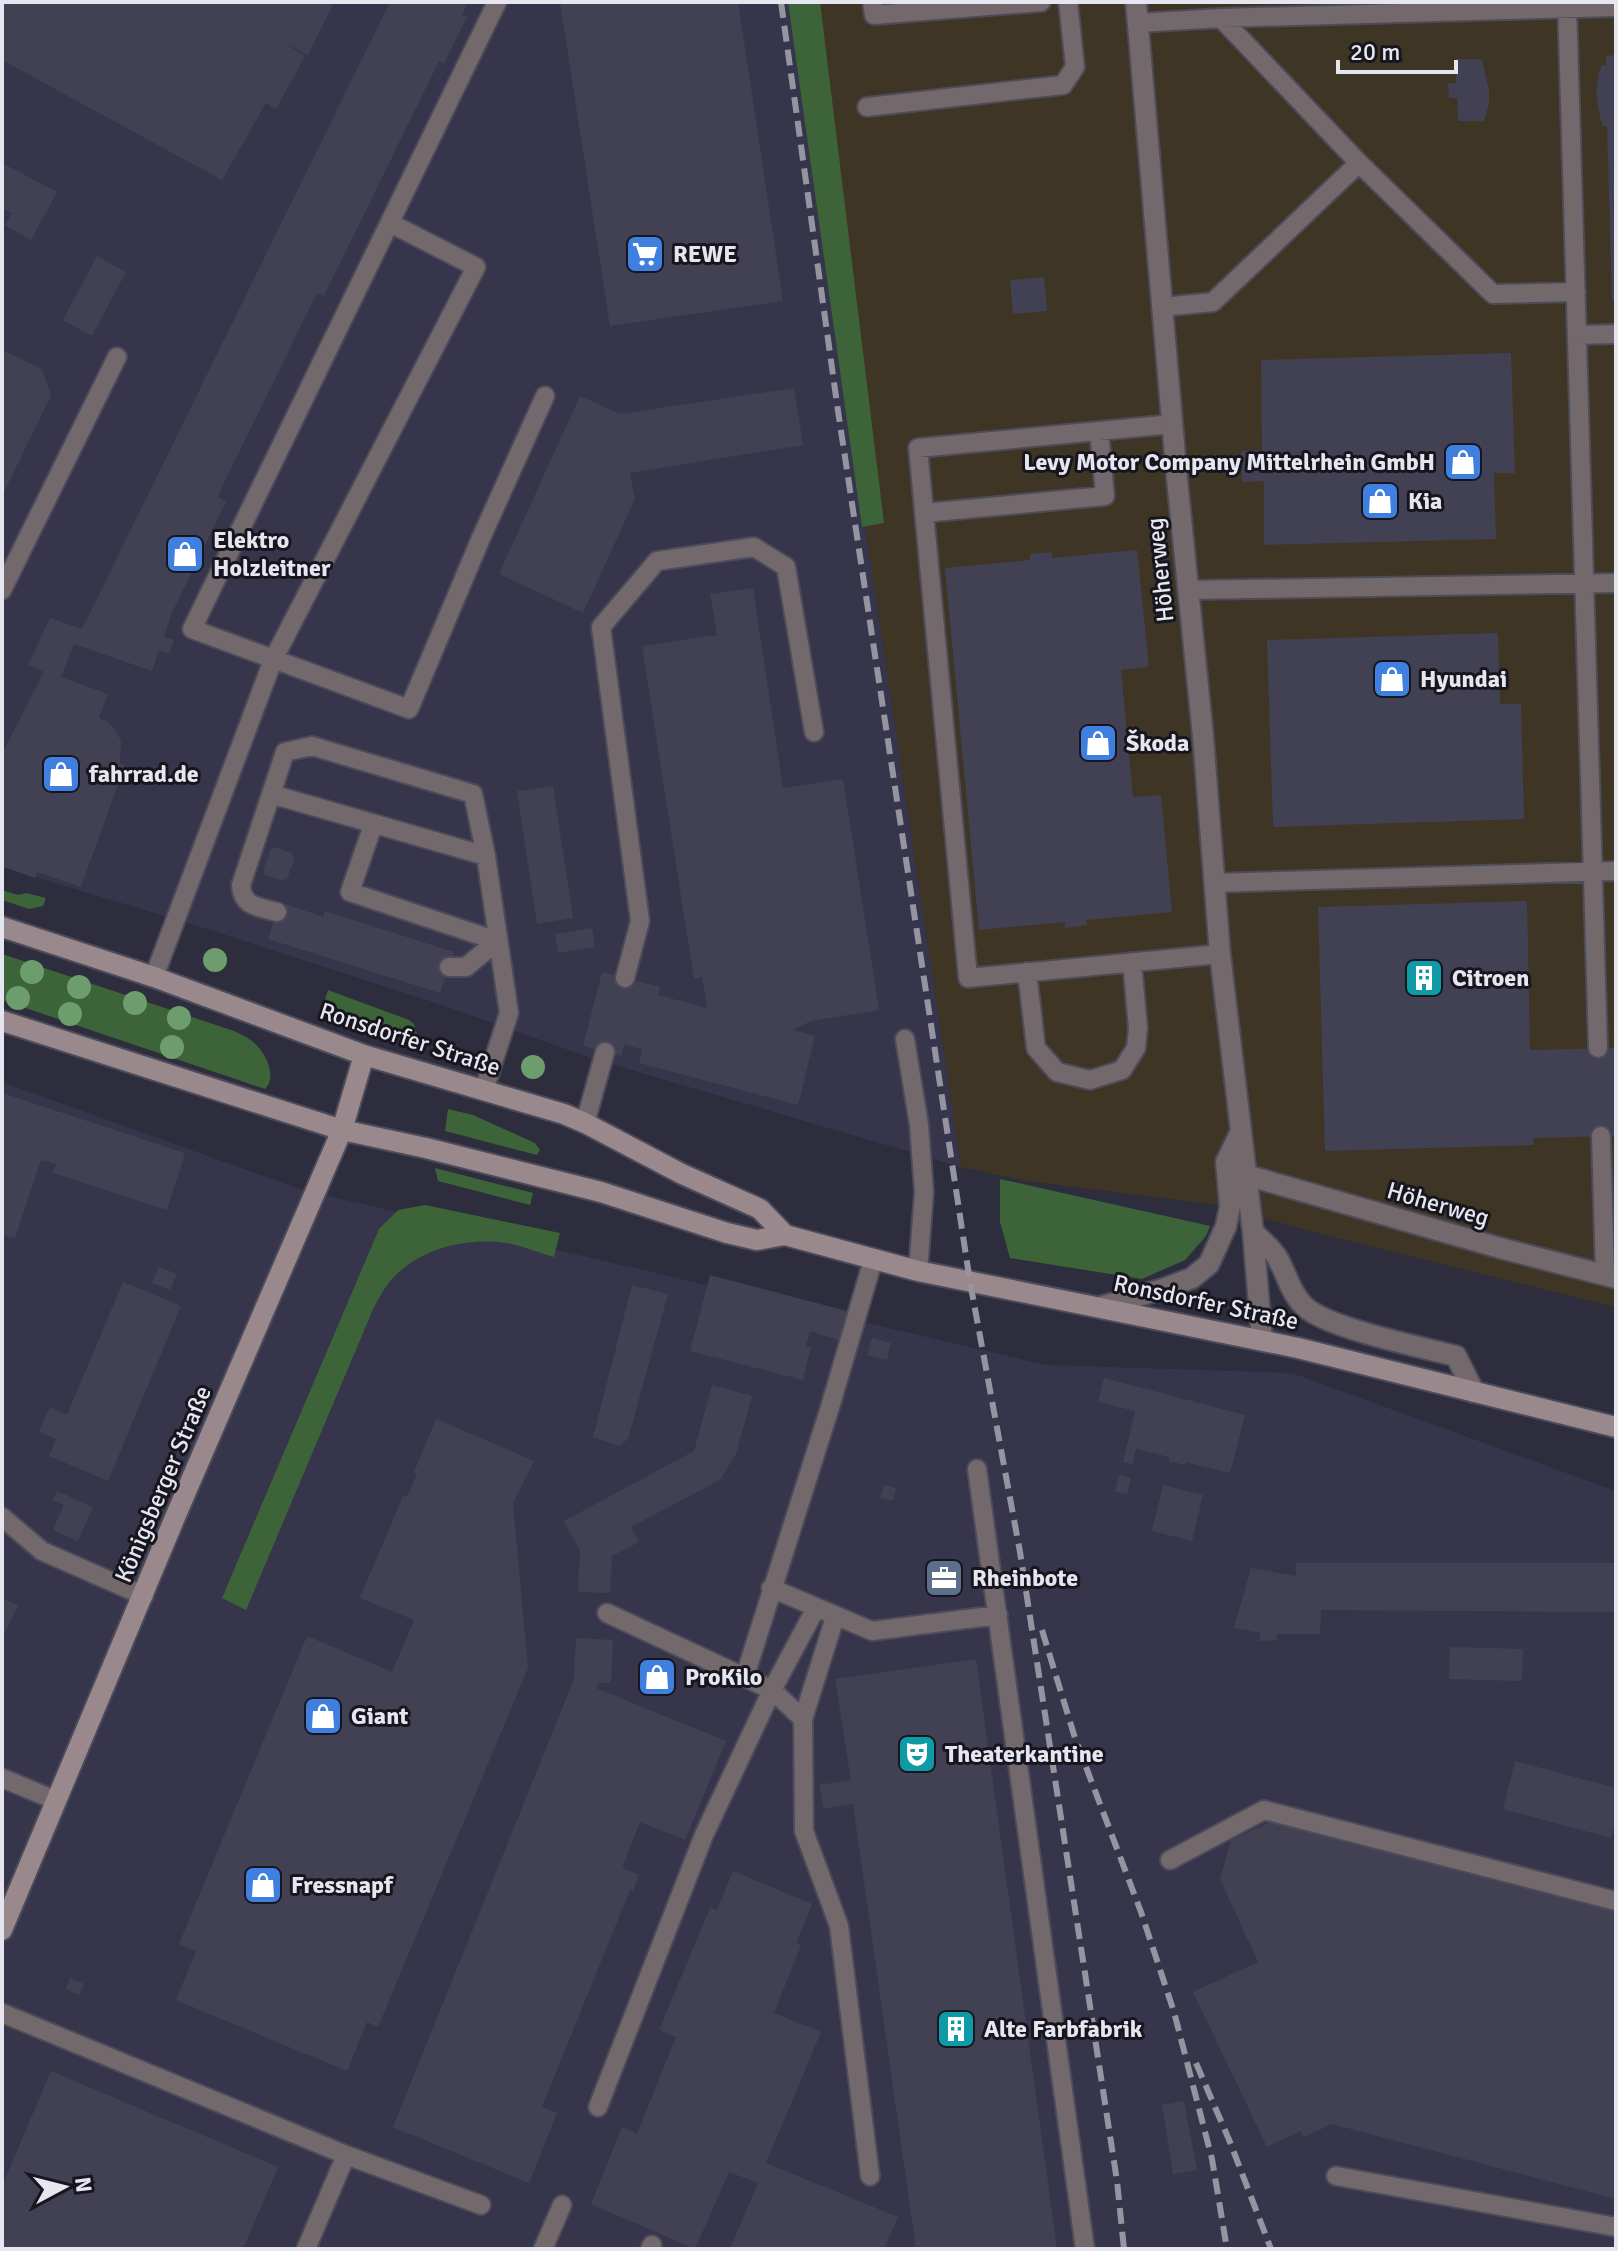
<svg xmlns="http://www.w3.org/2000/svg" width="1618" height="2251" font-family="Signika,sans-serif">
<rect width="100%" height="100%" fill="#2e2d3d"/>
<path fill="#3f3525" d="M791,2h825v1305l-302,-75 -103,-28 -185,-23 -65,-14 -96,-641z"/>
<path fill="#37354c" d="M2,2h789l74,524 96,641 -367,-108 -152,-54 -238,-77 -202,-61z
M2,1082l301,108 743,175 246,8 324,118v758h-1614z"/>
<path fill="#3d6438" d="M788,2h32l64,521 -22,4z
M2,890l16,5 8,-2 20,5 -3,8 -14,3 -27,-9z
M2,954l232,77c6,3 13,6 18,10 13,10 26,35 13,48l-263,-89z
M328,990l81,30 5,4 5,17 -59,-22 -36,-17z
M448,1109l25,6 62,28 5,7 -3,5 -92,-24z
M435,1168l98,25 -3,12 -92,-24z
M1000,1179l210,47 -4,10 -21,24 -43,19 -132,-21 -10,-36z
M425,1205l135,28 -6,24c-18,-5 -36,-13 -55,-15 -39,-3 -81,8 -108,38 -7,8 -12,18 -17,27l-128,303 -24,-12 157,-369 19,-19z"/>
<path fill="#424153" d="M2,2h332l-26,53 -27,-14 24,15 -29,53 -10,-6 -44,77 -220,-120z
M390,2h78l-6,13 5,2 -23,47 -5,-3 -115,235 -7,-3 -94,192 -5,12 8,5 -55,113 -7,22 10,3 -5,14 -10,-4 -7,21 -78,-27 -13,33 47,17 -9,24 9,4 8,9 5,10 -1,22 5,2 -44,122 -44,-15 -2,6 -33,-12v-112l42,-82 -16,-7 22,-47 32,11z
M560,2h178l45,299 -173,25z
M1616,55v246h-4l-5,-175h-4l-3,-9 -4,-23 3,-22 3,-7h4v-9z
M1456,59h26l7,32v13l-5,17h-26l-1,-23h-8l-1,-15h8z
M2,163l55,29 -26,48 -26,-15 7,-12 -10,-5z
M97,256l29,16 -34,64 -29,-16z
M1044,277l3,34 -34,3 -3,-34z
M2,350l40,19 9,27 -49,100z
M1511,353l4,120h-21l2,66 -232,6v-64l-22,1 -1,-31 21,-1 -1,-90z
M794,388l9,57 -173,28 5,26 -52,114 -84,-39 81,-178 40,18z
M1137,550l12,117 -28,3 12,127 28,-2 11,117 -86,8 1,5 -22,3v-6l-86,8 -34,-362 85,-8v-6l22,-2v6z
M753,588l30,200 60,-9 36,231 -68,11 -18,9 22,6 -17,69 -159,-42 3,-14 -18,-4 -3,11 -38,-10 19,-74 58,15 -2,8 49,13 -5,-31 -8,2 -52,-333 75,-11 -7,-41z
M1498,633l2,71h21l3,115 -251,8 -6,-187z
M553,786l20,132 -36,6 -20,-133z
M275,847l17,6 2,6 -7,20 -6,1 -16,-5 -1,-6 6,-19z
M1527,901l3,149 86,-2v88l-83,2 1,7 -209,6 -7,-244z
M280,902l43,15 2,-6 129,41 -14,41 -172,-54z
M592,928l3,19 -37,6 -3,-19z
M2,1093l183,60 -18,57 -114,-37 3,-9 -15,-4 -26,78 -13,-4z
M159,1267l18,7 -7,16 -18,-7z
M710,1275l137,36 -8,29 -29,-9 -4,15 5,1 -8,33 -113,-29z
M123,1282l58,24 -73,175 -59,-25 7,-17 -17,-7 11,-25 17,8z
M632,1285l36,9 -40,145 -9,7 -26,-9z
M872,1338l19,5 -4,17 -20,-5z
M1104,1378l141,37 -15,58 -44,-11 -1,3 -16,-4v-4l-33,-8 -4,15 -9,-2 12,-51 -37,-9z
M712,1385l40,11 -16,58 -16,26 -89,47 8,15 -27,14 -2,37 -32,-1 2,-41 -16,-30 130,-70z
M436,1419l98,42 -21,42 15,165 -150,359 -11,-5 -20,49 -171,-71 20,-49 -17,-7 128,-308 85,36 22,-52 -54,-22 43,-102 4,1 10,-23 -3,-2z
M1119,1475l12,3 -4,16 -12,-2z
M884,1485l12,3 -3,13 -13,-3z
M1163,1485l40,10 -11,46 -40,-10z
M57,1491l36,16 -15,34 -25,-11 11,-25 -11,-5z
M1296,1563h320v49l-295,-2 -1,24h-43v6l-18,1 2,-8 -27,-5 17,-60 45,8z
M2,1598l16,8 -16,33z
M576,1638l37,2 -2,43h-13l-2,5 130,53 -41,99 -45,-18 -18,46 17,7 -6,16 -3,-1 -88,217 15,6 -28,70 -136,-56 181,-448z
M1450,1647l73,2 -1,32 -73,-2z
M976,1659l81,590h-141l-63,-445 -29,5 -5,-24 32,-5 -16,-101z
M1515,1761l101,27v30l-5,20 -108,-29z
M1279,1818l337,88v293l-284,-75 -28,13 -3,-6 -34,16 -74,-155 65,-30 -38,-83 11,-39z
M733,1871l79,33 -16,39 5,2 -27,68 47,19 -55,131 132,54 -14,32h-154l28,-66 -29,-11 -34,77 -104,-45 31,-77 15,7 39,-97 -17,-7 51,-122 7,2z
M70,1978l14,6 -5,11 -13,-6z
M51,2071l227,96 -35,82h-241v-63z
M1184,2101l13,69 -24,4 -11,-69z"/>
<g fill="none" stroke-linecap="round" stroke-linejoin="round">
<defs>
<path id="service" d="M497,2l-305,627 217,80 72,-171 64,-142
M872,2l2,13 167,-13
M1567,2l31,1046
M1221,18l138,145 134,131 83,-2
M1138,23l83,-5 395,-11
M867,107l196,-22 12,-18 -7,-65
M1162,307l51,-5 146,-139
M1577,335l39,-1
M1173,424l-255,24 50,530 252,-24
M924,513l181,-17 -6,-65
M2,590l115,-233
M1188,590l428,-7
M271,794l215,62
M373,825l-23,67 147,49
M1214,883l402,-12
M277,912c-18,-5 -35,-5 -36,-27l44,-133 27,-6 161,48 13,62 23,157 -25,77
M449,967h17l31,-26
M1027,972l9,76 21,24 33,8 32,-10 14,-22 2,-20 -6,-66
M154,977l119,-317 203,-393 -86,-44
M625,978l15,-57 -39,-294 56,-66 97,-14 32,20 28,165
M905,1039l14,86 5,67 -6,79
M585,1123l20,-71
M1601,1136l4,139
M977,1469l108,780
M2,1517l40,34 102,45
M771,1588l101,43 126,-16
M607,1613l165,77 31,29
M835,1617l-32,102 1,112 35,95 31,250
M745,1676l86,-272 42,-144
M2,1778l55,23
M1170,1860l94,-50 352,91
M2,2013l344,142 135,50
M598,2107l106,-272 68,-145 44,-82
M1336,2176l280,51
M306,2249l40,-94
M543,2249l19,-44
M650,2249l2,-4"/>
<path id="minor" d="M1136,2l41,477 26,257 17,218 33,278 9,108
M1246,1175l254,73 116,30
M1253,1232c8,8 20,17 25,27 9,16 13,35 27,48 25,22 116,40 151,49l18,36
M1100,1307l66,-19 26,-10 17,-14 17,-38 4,-20 -4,-44 14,-29"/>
<path id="secondary" d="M2,927l152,50 210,78 200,59 21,9 97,51 78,35 25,26
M2,1021l340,109 84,18 175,44 126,41 30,7 28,-5 133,36 380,77 318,79
M2,1930l174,-415 166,-385 22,-75"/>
</defs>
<use href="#service" stroke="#4b4b5a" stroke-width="22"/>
<use href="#minor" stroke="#4b4b5a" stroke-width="24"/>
<use href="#secondary" stroke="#4b4b5a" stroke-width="24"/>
<use href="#service" stroke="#73686b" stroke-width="18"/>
<use href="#minor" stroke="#73686b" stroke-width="20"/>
<use href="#secondary" stroke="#99888c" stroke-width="20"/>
<path stroke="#9595a2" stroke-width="6" stroke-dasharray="16 8" stroke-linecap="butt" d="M781,2l57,409 132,871 50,270 97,629 7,68
M1042,1630l33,108 66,174 33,100 38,147 15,90
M1196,2063l34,79 41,107"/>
</g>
<g fill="#6d9c6d">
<circle cx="215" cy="960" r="12"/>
<circle cx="32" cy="972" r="12"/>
<circle cx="79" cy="987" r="12"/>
<circle cx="18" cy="998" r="12"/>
<circle cx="135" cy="1003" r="12"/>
<circle cx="70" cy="1014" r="12"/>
<circle cx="179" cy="1018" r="12"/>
<circle cx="172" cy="1047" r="12"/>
<circle cx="533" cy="1067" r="12"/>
</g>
<defs>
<symbol id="supermarket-square" viewBox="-11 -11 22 22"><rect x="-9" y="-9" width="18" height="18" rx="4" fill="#3f7fe0" stroke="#17161e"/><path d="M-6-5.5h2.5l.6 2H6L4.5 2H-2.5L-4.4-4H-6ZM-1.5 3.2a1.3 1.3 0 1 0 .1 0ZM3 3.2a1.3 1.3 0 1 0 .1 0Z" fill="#fff"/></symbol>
<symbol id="shop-square" viewBox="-11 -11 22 22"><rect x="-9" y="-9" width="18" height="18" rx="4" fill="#3f7fe0" stroke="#17161e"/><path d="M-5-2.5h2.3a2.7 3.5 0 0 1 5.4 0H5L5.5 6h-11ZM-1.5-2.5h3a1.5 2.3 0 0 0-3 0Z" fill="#fff"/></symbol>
<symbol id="building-square" viewBox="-11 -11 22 22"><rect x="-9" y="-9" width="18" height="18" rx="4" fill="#0f9aa8" stroke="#17161e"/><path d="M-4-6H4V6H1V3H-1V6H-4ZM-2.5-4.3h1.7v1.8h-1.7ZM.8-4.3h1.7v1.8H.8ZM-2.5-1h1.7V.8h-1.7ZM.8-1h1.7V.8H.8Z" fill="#fff"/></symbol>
<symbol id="office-square" viewBox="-11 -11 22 22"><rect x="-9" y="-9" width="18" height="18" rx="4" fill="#5c6f8a" stroke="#17161e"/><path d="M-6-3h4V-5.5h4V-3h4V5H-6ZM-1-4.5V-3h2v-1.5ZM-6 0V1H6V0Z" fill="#fff"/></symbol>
<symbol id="theatre-square" viewBox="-11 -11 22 22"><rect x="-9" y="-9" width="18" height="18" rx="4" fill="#0f9aa8" stroke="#17161e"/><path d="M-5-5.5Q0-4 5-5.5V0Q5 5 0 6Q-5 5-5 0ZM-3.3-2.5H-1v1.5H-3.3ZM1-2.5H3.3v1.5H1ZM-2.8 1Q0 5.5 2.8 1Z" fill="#fff"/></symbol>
</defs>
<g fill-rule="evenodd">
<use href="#supermarket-square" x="623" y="232" width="44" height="44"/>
<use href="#shop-square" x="1441" y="440" width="44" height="44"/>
<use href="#shop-square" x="1358" y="479" width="44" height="44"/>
<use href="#shop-square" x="163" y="532" width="44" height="44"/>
<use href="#shop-square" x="1370" y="657" width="44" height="44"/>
<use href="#shop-square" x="1076" y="721" width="44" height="44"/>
<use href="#shop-square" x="39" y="752" width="44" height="44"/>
<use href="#building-square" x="1402" y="956" width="44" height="44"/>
<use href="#office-square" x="922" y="1556" width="44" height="44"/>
<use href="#shop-square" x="635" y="1655" width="44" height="44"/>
<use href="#shop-square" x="301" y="1694" width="44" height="44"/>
<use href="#theatre-square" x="895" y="1732" width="44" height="44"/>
<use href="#shop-square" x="241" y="1863" width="44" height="44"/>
<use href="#building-square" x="934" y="2007" width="44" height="44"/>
</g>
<g text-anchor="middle" stroke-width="6" stroke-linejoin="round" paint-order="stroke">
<g font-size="24" font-weight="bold" fill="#e6e6f1" stroke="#17161e" text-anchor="start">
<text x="673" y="262">REWE</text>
<text x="1435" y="470" text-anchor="end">Levy Motor Company Mittelrhein GmbH</text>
<text x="1408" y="509">Kia</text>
<text x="213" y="548">Elektro<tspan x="213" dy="28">Holzleitner</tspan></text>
<text x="1420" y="687">Hyundai</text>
<text x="1126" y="751">Škoda</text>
<text x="89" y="782">fahrrad.de</text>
<text x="1452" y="986">Citroen</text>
<text x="972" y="1586">Rheinbote</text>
<text x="685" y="1685">ProKilo</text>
<text x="351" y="1724">Giant</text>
<text x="945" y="1762">Theaterkantine</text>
<text x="291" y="1893">Fressnapf</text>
<text x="984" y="2037">Alte Farbfabrik</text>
</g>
<g font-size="24" fill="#e6e6f1" stroke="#17161e">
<text transform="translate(1160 570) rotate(-96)" y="8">Höherweg</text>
<text transform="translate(410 1039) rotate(18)" y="8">Ronsdorfer Straße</text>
<text transform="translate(1438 1204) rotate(16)" y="8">Höherweg</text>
<text transform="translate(1206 1302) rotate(12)" y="8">Ronsdorfer Straße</text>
<text transform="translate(163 1484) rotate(-67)" y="8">Königsberger Straße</text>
</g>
</g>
<rect width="1618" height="2251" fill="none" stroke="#e6e6f1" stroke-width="8"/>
<g transform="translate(64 2187) rotate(83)" stroke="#17161e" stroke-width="6" paint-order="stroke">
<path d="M0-6L14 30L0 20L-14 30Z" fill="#e6e6f1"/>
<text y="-12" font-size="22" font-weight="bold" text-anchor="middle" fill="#e6e6f1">N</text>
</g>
<path d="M1338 60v12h118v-12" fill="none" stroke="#e6e6f1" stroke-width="4"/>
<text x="1350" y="60" font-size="24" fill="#e6e6f1" stroke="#17161e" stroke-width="6" paint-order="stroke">20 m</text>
</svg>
